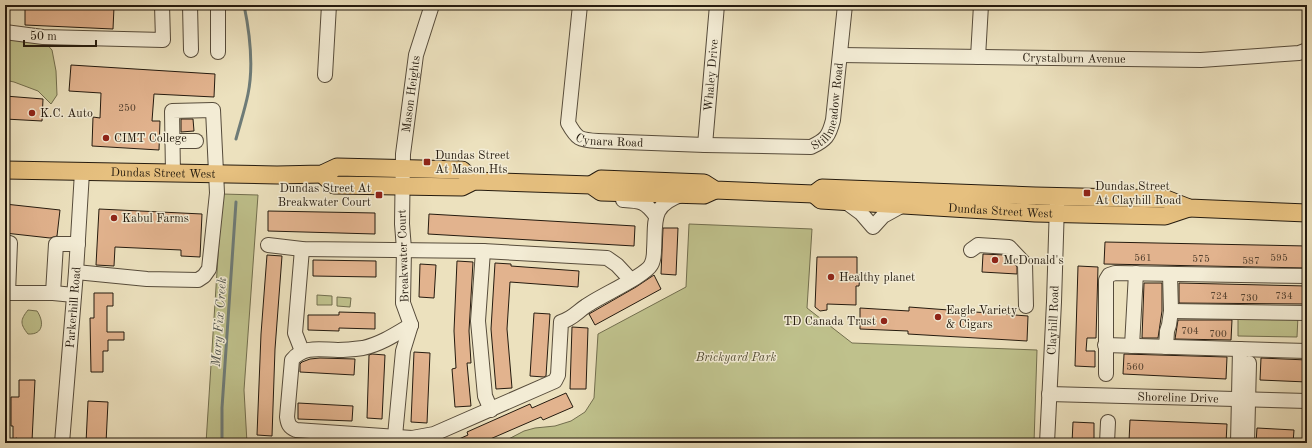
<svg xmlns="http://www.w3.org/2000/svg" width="1312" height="448" font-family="'Old Standard TT',serif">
<rect width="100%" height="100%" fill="#ece1be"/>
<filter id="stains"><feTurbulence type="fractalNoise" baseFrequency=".005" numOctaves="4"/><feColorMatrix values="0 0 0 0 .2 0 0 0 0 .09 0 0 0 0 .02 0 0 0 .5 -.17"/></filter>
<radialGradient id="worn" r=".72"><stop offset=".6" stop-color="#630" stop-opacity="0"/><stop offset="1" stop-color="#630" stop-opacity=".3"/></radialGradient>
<path fill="#bfc18c" stroke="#726e4e" d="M5,30l37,9 10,11 4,21 1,24 -6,9 -13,-13 -24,-9 -9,-2z
M222,194l36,1 -14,195 3,53h-41z
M689,224l123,5 -5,79 45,35 185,7 -3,93h-533l23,-12 11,-3 20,-2 16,-5 14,-9 9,-14 4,-64 88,-47z
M317,295l15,1v9h-15z
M337,297l14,1 -1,9 -13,-1z
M28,310l9,1c7,10 7,24 -9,23 -8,-10 -8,-14 0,-24z
M1238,315l60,1 -1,21 -59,-1z"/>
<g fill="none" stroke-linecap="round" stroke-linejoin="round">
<path stroke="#6e7b77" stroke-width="3" d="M236,139c4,-15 9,-30 12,-45 6,-29 2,-60 -4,-89
M222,443v-35l14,-206"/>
</g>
<path fill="#e2b38e" stroke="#251b0f" d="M25,5l89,2 -1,22 -88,-4z
M71,65l144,9 -1,23 -60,-3 -2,27h8l-1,29 -67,-4 1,-29 7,1 1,-25 -32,-2z
M5,96l38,3 -1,22 -37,-2z
M181,119h12l1,12 -13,1z
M5,204l55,6 -3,26 -7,2 -45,-5z
M99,209l103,5 -2,43 -19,-1v-6l-66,-3 -1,19 -18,-1z
M268,211l107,2v21l-107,-3z
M429,214l206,12 -1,20 -206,-12z
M663,228h15l-2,47 -15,-1z
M1105,242l202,4v22l-203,-4z
M983,254l22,1 12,12v7l-35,-2z
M267,255l15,1 -7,93 -3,87 -15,-1 4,-101z
M817,257h40v18h3l-1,11h-3v19l-29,-1v6l-7,1 -5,-4z
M313,260l63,1v16l-63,-1z
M457,261l16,1 -4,69 2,32h-4l4,43 -16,1 -3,-38 4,-1 -2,-37z
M495,263l16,1v2l68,5 -1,16 -68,-5 -3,47 5,59 -16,1 -5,-60z
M420,264l16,1 -2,33 -15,-1z
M1078,266l20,1 -2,71h-9l-1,13h9v16l-20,-1z
M654,275l7,14 -66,36 -6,-11 47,-27z
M1144,283h18v28l-4,27h-16z
M1179,283l128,3v18l-128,-1z
M94,293h19v13h-6v26h17v8h-16v11h-5v21h-12l-1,-54h4z
M909,307l119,9 -1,25 -119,-7v-3l-48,-2v-21l49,3z
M339,312l36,1v16l-36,-1v3l-31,-1v-15h31z
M534,313l16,1 -4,62 -2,1 -14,-1z
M1178,320h54l-1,20 -56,-1z
M572,327l16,1 -2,61h-16z
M414,352l16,1 -3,70 -16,-1z
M372,354l13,1 -3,64 -15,-1 2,-63z
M1124,354l103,3 -1,22 -103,-5z
M320,358l35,1 -1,16 -54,-3v-8l2,-2 8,-3z
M1261,358l46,2v22l-47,-2z
M19,380h16l-3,61h-15v-3l-4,1v-13h-2v-29h8z
M566,393l7,14 -30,13 -2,-3 -60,26h-31l18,-8 -1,-3 63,-28 2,4z
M88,401l20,1 -2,41h-20z
M298,403l55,3 -1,15 -54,-2z
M1130,420l97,4 -1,19h-60l-37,-2z
M1073,422l21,1v20h-22z
M1257,428l37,2 -1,13h-37z"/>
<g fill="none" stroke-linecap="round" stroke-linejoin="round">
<defs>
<g id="minor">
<path d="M190,5l1,45"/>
<path id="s1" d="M580,5l-12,118c9,16 11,17 30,18l107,4 106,2c15,-7 18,-11 22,-27l12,-115"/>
<path d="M5,32l38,5 120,3 -1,-35"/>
<path d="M218,52v-47"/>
<path id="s2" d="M840,55l361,5 98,-7 8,-3"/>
<path d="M978,57l3,-52"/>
<path d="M325,75l4,-70"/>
<path d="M172,141h24"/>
<path id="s3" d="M705,145l12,-140"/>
<path d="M623,200c18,1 22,1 33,16"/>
<path d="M846,202l15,11 12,14 10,-11 20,-11"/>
<path d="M5,242l5,1 -2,50"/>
<path d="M268,245l34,4 181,2 124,7 10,7 14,15"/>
<path d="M302,249l-7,84 7,18"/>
<path d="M971,250l7,-5 31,2 16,17 1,42"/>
<path d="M483,251l-5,70 7,75 6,14"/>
<path d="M76,272l71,7 51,1 6,-4 5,-7 8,-76 -4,-83 -41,1 1,63"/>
<path d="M5,293h48l21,2"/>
<path d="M53,293l3,-49h22"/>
<path d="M1171,311l136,2"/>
<path d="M411,325c-15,9 -30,19 -48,23 -8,1 -16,2 -25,2 -16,0 -34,-5 -46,10l-5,57c1,7 2,10 9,13l116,8 22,-4 121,-53 3,-6 3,-53c11,-3 16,-10 25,-16 14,-10 59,-30 65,-41 3,-5 3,-10 3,-15 2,-29 -4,-44 27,-55"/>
<path id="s4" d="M411,325l-8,-22 1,-54 -2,-25 1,-70 13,-99 16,-50"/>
<path d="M1105,345l202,6"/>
<path d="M1132,346l4,-73"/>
<path d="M1166,347l1,-16 2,-6 2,-14 -1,-37"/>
<path d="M1106,374v-94l3,-5 6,-2 192,3"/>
<path id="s5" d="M1049,394l258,7"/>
<path d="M395,436l8,-85 8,-26"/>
<path id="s6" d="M62,443l14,-171 6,-100"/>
<path id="s7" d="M1047,443l7,-141 3,-98"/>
<path d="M1107,443l1,-21"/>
<path d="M1238,443l2,-94"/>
<path d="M1247,443l2,-80"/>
</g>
<g id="major">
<path id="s8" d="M5,170l272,5 45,-1 15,-7 125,3 12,11"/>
<path d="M322,174l12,11 128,2 12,-6 117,4 10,7 103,3 11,-5"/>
<path d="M591,185l10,-6 103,4 11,7 99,4 8,-6 213,8 131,3 23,9 118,5"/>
<path id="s9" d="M814,194l7,6 214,13 130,3 24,-8"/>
</g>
</defs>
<use href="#minor" stroke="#574c3b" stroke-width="16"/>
<use href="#major" stroke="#251b0f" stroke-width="19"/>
<use href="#minor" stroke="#f3ecd5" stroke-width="14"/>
<use href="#major" stroke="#e6c07f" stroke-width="17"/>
</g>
<g fill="#8f2418" stroke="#f3ecd5" stroke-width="1.5">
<circle cx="32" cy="113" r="4"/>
<circle cx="106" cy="138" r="4"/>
<rect x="423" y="158" width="8" height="8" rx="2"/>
<rect x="1083" y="189" width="8" height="8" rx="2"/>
<rect x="375" y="191" width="8" height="8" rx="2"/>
<circle cx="114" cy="218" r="4"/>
<circle cx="995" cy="260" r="4"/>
<circle cx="831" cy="277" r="4"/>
<circle cx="938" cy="317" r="4"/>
<circle cx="884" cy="321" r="4"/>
</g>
<g text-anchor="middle" stroke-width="3" stroke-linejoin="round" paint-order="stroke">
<g font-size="10" fill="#54412f">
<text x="127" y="111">250</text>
<text x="1143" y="261">561</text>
<text x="1279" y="261">595</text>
<text x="1201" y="262">575</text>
<text x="1251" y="264">587</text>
<text x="1219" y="299">724</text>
<text x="1284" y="299">734</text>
<text x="1249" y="301">730</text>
<text x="1190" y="334">704</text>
<text x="1218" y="337">700</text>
<text x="1135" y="370">560</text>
</g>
<g font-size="12" fill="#251b0f" stroke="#f3ecd5">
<text dy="4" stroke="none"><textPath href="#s2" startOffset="234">Crystalburn Avenue</textPath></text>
<text dy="4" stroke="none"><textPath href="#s3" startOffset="70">Whaley Drive</textPath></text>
<text dy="4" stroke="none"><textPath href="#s4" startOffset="233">Mason Heights</textPath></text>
<text dy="4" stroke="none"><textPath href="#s1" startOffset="417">Stillmeadow Road</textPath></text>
<text dy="4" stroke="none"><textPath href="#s1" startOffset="168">Cynara Road</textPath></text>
<text dy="4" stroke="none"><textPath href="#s8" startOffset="158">Dundas Street West</textPath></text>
<text dy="4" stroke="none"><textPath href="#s9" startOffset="189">Dundas Street West</textPath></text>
<text transform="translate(403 256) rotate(-92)" y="4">Breakwater Court</text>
<text dy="4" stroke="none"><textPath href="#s6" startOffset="136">Parkerhill Road</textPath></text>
<text dy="4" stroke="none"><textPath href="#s7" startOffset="123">Clayhill Road</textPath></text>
<text dy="4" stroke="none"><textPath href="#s5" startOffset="129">Shoreline Drive</textPath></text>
</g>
<g font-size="12" fill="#251b0f" stroke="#f3ecd5" text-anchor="start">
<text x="40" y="117">K.C. Auto</text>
<text x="114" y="142">CIMT College</text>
<text x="435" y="159">Dundas Street<tspan x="435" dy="14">At Mason Hts</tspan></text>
<text x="1095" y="190">Dundas Street<tspan x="1095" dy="14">At Clayhill Road</tspan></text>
<text x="371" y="192" text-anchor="end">Dundas Street At<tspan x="371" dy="14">Breakwater Court</tspan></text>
<text x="122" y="222">Kabul Farms</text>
<text x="1003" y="264">McDonald's</text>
<text x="839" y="281">Healthy planet</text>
<text x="946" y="314">Eagle Variety<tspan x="946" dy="14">&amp; Cigars</tspan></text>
<text x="876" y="325" text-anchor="end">TD Canada Trust</text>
</g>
<g font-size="12" font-style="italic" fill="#534d34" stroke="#f3ecd5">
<text x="736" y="361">Brickyard Park</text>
</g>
<g font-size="13" font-style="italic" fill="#4f534c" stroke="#f3ecd5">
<text transform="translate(218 322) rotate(-86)" y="5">Mary Fix Creek</text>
</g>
</g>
<rect width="1312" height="448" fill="none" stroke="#ece1be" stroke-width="20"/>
<rect x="6" y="6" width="1300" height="436" fill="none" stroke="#251b0f" stroke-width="2"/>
<rect x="10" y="10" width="1292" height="428" fill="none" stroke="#251b0f"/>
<path d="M24 40v6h72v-6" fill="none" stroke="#251b0f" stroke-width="2"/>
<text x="30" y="40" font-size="12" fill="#251b0f" stroke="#f3ecd5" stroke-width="3" paint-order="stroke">50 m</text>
<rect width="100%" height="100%" filter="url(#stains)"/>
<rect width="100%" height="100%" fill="url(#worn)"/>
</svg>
